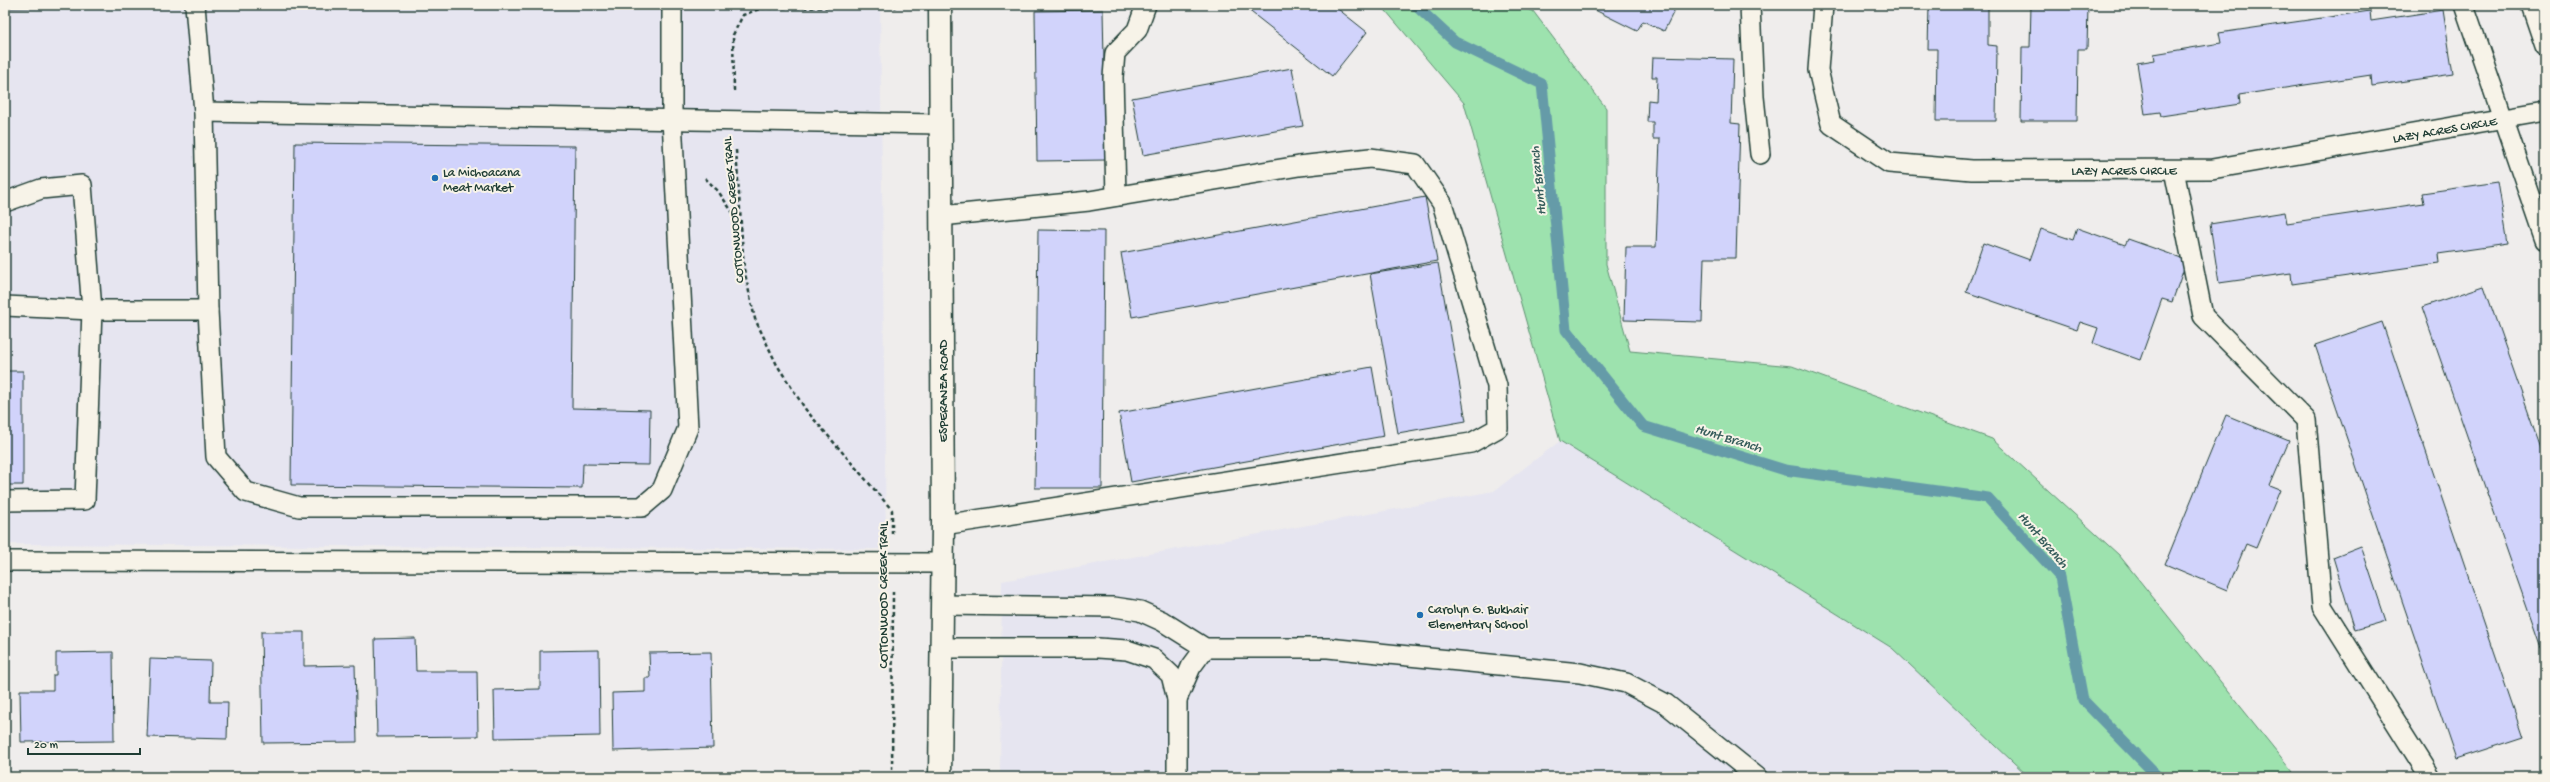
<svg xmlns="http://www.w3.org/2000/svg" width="2550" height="782" font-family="'Gochi Hand',sans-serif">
<rect width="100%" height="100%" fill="#efedec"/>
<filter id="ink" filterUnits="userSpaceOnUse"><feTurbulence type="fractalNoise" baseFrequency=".025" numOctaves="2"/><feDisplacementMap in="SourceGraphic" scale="8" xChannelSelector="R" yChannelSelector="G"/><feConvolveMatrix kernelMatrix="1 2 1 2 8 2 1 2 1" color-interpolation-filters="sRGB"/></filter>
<g filter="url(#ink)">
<path fill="#e6e5f0" d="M5,5h875l6,544 -881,-5z
M1560,441l332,207 137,129h-1029l2,-196 492,-90z"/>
<path fill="#9de2ae" stroke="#5e9071" d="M1379,5h133l21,6 73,97v156l24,87 162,15 200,73 127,116 178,222h-268l-137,-129 -332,-207 -96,-338 -78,-92z"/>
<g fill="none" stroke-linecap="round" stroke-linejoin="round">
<path stroke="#659ba8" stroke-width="11" d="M1415,5l40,37 87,42 24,246 77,96 142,44 203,28 72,79 23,123 75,77"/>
</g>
<path fill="#d1d3fb" stroke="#1f3d34" d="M5,5h93v2l-93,1z
M1242,5h91l34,27 -35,44z
M1585,5h92l-13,26 -21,-10 -6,10z
M1929,5h59v40l9,1 -1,75h-60l1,-72h-9z
M2031,5h57l-1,44h-9l-1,72h-56l1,-74h8z
M1103,10l3,150 -69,1 -2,-150z
M2443,10l10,64 -81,12 -1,-11 -132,20 1,9 -79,12 -1,-4 -15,2 -8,-51 18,-3 -1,-6 67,-11 -2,-10 151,-22 1,10z
M1653,57l80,2 -2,64 9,1 -4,134h-32l-2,64 -78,-2 2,-73h30l4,-108h-7v-17h-6l1,-22 8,1 1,-24h-5z
M1292,68l11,58 -160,29 -11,-57z
M295,143l280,3 -3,262 78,2 -1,55 -66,-1 -1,24 -291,-3z
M2498,182l10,62 -70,10 1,9 -147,21 -1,-11 -72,10 -9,-59 75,-12 2,11 137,-20 -2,-10z
M1425,197l12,64 -305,56 -11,-64z
M2077,228l48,17 3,-6 59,21 -15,42 -10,-3 -22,61 -47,-17 5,-15 -18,-6 -3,8 -111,-38 17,-49 47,17 11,-31 32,11z
M1038,230l66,1 -2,257h-67z
M1438,263l28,158 -68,12 -28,-159z
M2484,286l61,174v199l-123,-352z
M2382,322l141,415 -67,22 -141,-414z
M1372,367l12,69 -253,46 -12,-69z
M5,371h18v114h-18z
M2226,415l63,26 -19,45 10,4 -24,58 -10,-4 -19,46 -62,-26z
M2361,546l25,75 -31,9 -22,-73z
M261,632h43v34l51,-1 2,77 -94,1z
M415,638l1,33h61l1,65 -101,1 -2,-98z
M599,650l1,86 -105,2 -1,-48 46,-1v-38z
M113,652l1,89 -93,1 -1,-52h33v-15h3v-22z
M711,652l2,96 -100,3 -1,-58 33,-1v-14h5l-1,-25z
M150,659l61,2 -1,41h18l-1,37 -80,-2z"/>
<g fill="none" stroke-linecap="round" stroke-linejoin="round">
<defs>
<g id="lane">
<path d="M1750,5l4,92 6,57"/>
<path id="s1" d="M1823,5l-5,65 13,54 58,39 83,7 240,-1 333,-58"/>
<path d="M2464,5l81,235"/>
<path d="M2531,5l14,41"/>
<path d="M204,112l736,12"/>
<path d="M2174,170l29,146 103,104 16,186 108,171"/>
<path d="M1116,196l-3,-119 2,-24 22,-23 9,-25"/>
<path d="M5,202l36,-13 41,-4 10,125 -87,-4"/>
<path d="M941,216l148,-15 210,-35 71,-8 45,6 27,39 55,183 1,42 -27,15 -528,82"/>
<path d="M208,310l8,147 30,35 53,15h343l20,-17 26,-62 -16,-309v-114"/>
<path d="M5,501l80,-1 7,-190h116l-4,-198 -9,-107"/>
<path d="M5,561l937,2"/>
<path d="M942,605l172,2 26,4 22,10 43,27h123l252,25 46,10 40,21 91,73"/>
<path d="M942,648h156l29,2 27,9 17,16 6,24v78"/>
<path d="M1177,699l14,-32 14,-19"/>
</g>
<path id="secondary" d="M940,777l3,-252 -3,-520"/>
</defs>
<use href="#lane" stroke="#1f3d34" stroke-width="22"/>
<use href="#secondary" stroke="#1f3d34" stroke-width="25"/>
<path stroke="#1f3d34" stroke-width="2.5" stroke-dasharray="4 3" stroke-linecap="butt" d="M734,91l-1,-56 10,-20 19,-7 134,-1
M736,150l8,119 11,50 22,46 29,45 86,100v25
M705,178l13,13 22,32
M892,777l1,-185"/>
<use href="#lane" stroke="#f7f3e8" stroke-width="19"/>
<use href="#secondary" stroke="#f7f3e8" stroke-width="22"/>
</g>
</g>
<g fill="#1f6fb2" stroke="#f7f3e8" stroke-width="1.5">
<circle cx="435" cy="178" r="4"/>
<circle cx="1420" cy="615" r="4"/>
</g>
<g text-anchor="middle" stroke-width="4" stroke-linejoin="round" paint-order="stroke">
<g font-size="13" fill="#1f3d34" stroke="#f7f3e8">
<text dy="5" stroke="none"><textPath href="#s1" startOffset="750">LAZY ACRES CIRCLE</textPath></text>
<text dy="5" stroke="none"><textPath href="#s1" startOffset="426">LAZY ACRES CIRCLE</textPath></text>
<text transform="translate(732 210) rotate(-95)" y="5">COTTONWOOD CREEK TRAIL</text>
<text transform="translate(942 391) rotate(-90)" y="5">ESPERANZA ROAD</text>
<text transform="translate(882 595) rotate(-90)" y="5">COTTONWOOD CREEK TRAIL</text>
</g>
<g font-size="13" fill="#1f3d34" stroke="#f7f3e8" text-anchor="start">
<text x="443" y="176">La Michoacana<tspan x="443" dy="15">Meat Market</tspan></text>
<text x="1428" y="613">Carolyn G. Bukhair<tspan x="1428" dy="15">Elementary School</tspan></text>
</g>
<g font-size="14" font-style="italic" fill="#365c5b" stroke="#f7f3e8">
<text transform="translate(1537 181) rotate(-96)" y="5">Hunt Branch</text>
<text transform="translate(1729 437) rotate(17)" y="5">Hunt Branch</text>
<text transform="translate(2044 539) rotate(49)" y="5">Hunt Branch</text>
</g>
</g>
<rect width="2550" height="782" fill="none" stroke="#f7f3e8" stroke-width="20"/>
<rect x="10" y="10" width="2530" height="762" fill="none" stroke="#1f3d34" stroke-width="1.5" filter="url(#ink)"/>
<path d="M28 748v6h112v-6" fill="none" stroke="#1f3d34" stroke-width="2"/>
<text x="34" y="748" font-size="12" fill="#1f3d34" stroke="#f7f3e8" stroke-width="3" paint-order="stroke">20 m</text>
</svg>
